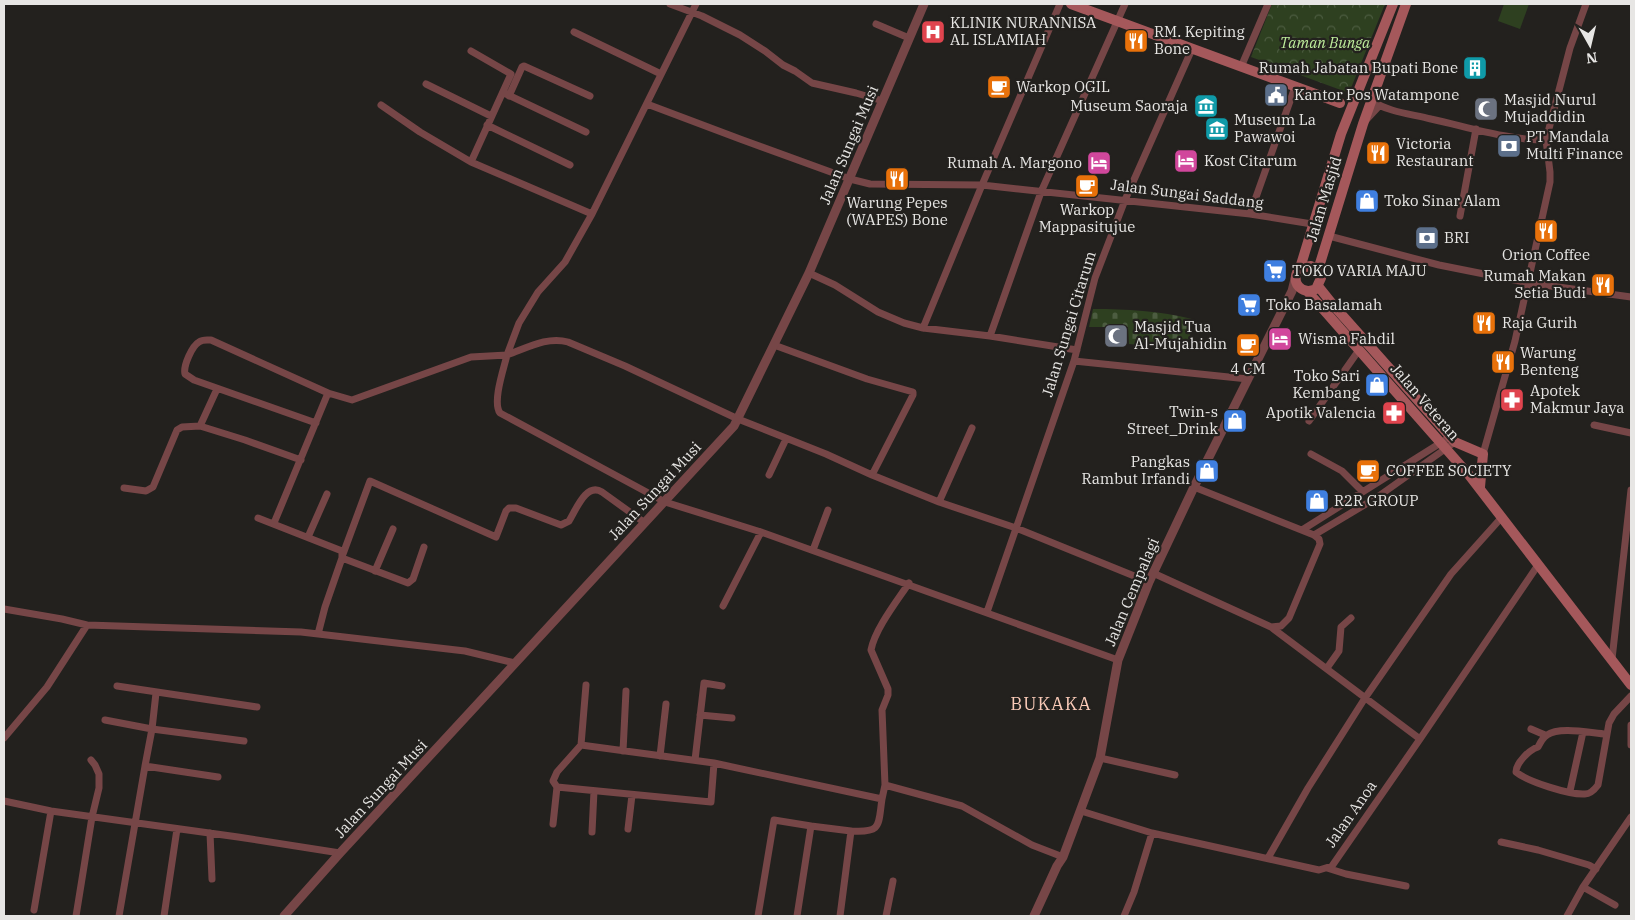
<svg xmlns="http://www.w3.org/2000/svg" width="1635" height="920" font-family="'IBM Plex Serif',serif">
<defs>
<pattern id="cemetery-stones" width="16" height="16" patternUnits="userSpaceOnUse" patternTransform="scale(1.25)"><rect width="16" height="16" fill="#2e4020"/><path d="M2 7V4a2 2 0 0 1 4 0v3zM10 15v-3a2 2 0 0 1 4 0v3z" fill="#4c5c40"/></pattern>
<pattern id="park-crowns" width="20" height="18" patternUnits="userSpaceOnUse" patternTransform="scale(1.25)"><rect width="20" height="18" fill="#2e4020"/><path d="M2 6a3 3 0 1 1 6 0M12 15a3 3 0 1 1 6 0" fill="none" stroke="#4c5c40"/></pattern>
</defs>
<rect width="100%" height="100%" fill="#23211e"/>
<path fill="url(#cemetery-stones)" d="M1093,309c33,0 67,2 99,10l-3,24 -13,5 -47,-4 -1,-17h-39z"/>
<path fill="url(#park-crowns)" d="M1272,4h113l-36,89 -98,-36z"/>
<path fill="#2e4020" d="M1504,4h25l-9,25 -22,-8z"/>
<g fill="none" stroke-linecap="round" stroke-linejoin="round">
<path stroke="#764647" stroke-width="7" d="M670,4l32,12 38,19 25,16 18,14 12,6 17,12 44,10 27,8
M876,24l33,14
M574,32l87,42
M471,51l40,23 -40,88
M1241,67l27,-63
M426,84l65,32
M506,94l80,38
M509,96l13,-29 2,-1 66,30
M1372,101c16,11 40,13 59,18 37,8 76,21 115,21
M647,104l93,35 110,40 20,5 112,1 268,29 62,10
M381,105l39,27 51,30 121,52
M1366,120l13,-14
M487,125l83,40
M1250,214l45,-127
M1460,216l16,-87
M1329,236l110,29 90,18 102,14
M809,273l26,12 43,27 26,11 19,5 67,8 87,14
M923,328l59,-143 78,-181
M990,336l51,-144 84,-188
M774,345l93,34 46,13v3l-41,80
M1074,361l174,18
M1309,421l50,-71
M316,423l-122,-43 -9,-6c-2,-8 7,-28 14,-32 4,-3 8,-2 12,-2l117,53
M1594,425l37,8
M200,426l17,-37
M1311,454l31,17 20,20
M1483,454l32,-113 35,-159v-10l-4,-32 24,-92 16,-44
M769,475l17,-36
M1194,487l120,48 5,4 1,5 -31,74 -8,8 -10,1
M124,488l22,3 7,-4 24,-57 5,-3 18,-1 45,14 56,20
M939,502l33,-74
M258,518l84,33v7l-17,49 -7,27
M274,523l54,-130 24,7 119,-43 36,-2 12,-32 19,-31 27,-30 27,-48 104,-210
M1302,530l148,-93
M1314,535l62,-37 79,-56
M308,537l19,-43
M813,550l15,-40
M343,554l27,-73 126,56 10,-26 3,-3h7l45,17 8,-4c7,-11 17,-39 33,-29l43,31
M342,558l66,25 5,-4 11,-32
M375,571l18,-42
M1153,573l118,54 149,112
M909,583c-12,18 -34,46 -38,67l17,39v6l-6,15 3,75 77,21 70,39 31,12
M723,606l38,-74
M4,609l58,10 25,6 214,7 164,19 50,12
M987,612l87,-251 21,-83 30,-78 67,-151
M1612,659l19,-169
M1118,660l-357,-128 -96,-30 -165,-89c-8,-11 4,-45 7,-58 20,-7 40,-19 61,-13l57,24 113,53 88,35 46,21 67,27 77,26 133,54
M1327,668l12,-17 2,-24 10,-9
M586,685l-5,60 -24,27 -4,9 4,6 154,15 3,-39
M117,686l140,21
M700,715l32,3
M105,720l47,9 92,12
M1631,725v20
M1531,729l14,6
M1606,734c-15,-1 -47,-8 -59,1 -4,2 -7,8 -9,12 -9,3 -22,16 -22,25 12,10 54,23 69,22 5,0 10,-5 13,-9l11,-62 5,-9 17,-18
M4,738l43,-51 40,-62
M581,745l133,18 168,36 3,-14
M623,751l3,-60
M660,756l6,-52
M1100,758l75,17
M695,760l9,-77 18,3
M145,766l7,-37 4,-36
M1570,791l13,-59
M4,801l47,10 187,26 102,16
M1081,811l71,22 167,37 13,-4 88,-127 118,-174
M553,824l4,-37
M811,826l40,5 -11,85
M628,829l4,-34
M851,831c31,2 27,-5 31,-32
M592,832l2,-41
M210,833l2,46
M1501,842l37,8 51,15 7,4
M1268,858l40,-70 57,-90 86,-124 51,-57
M1327,868l19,6 60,12
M1583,887l32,18
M34,910l17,-99
M76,916l16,-99 7,-29v-14l-4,-9 -4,-5
M119,916l26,-150 73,11
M164,916l13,-87
M758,916l16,-96 37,6 -14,90
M886,916l7,-35
M1124,916l10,-24 18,-59
M1567,916l16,-29 48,-70"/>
<path stroke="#764647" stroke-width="9" d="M284,916l56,-63 394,-427 75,-153 115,-269
M1034,916l23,-50 6,-9 37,-99 18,-98 31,-78 45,-95 98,-196 3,-12"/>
<path stroke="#a5585b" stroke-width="10" d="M1071,4l269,99
M1300,268l11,-2 7,4 3,8 -5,11c-15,7 -27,-8 -16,-21l41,-134 52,-130
M1318,270l45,-146 43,-120
M1318,286l16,20 121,136 28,12 -3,33
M1308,292l161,183 162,210"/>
</g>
<defs>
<symbol id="hospital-square" viewBox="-11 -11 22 22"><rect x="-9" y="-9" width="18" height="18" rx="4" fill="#e0444e" stroke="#23211e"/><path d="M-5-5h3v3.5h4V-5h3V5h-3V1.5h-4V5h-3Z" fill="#fff"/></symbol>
<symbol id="restaurant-square" viewBox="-11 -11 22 22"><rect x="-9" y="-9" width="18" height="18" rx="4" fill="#e8710a" stroke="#23211e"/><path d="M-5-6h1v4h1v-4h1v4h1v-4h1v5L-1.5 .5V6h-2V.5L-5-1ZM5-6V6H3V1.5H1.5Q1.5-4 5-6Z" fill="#fff"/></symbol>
<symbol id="building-square" viewBox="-11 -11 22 22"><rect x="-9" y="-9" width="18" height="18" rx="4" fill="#0f9aa8" stroke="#23211e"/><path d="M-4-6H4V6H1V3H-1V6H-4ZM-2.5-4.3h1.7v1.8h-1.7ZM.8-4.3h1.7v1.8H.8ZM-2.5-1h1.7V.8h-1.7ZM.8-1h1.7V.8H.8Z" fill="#fff"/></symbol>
<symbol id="cafe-square" viewBox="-11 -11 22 22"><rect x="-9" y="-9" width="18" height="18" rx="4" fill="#e8710a" stroke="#23211e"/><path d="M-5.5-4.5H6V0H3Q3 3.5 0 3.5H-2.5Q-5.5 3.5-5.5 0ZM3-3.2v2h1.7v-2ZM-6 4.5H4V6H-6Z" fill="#fff"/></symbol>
<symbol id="civic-square" viewBox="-11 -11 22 22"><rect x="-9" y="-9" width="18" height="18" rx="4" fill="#5c6f8a" stroke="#23211e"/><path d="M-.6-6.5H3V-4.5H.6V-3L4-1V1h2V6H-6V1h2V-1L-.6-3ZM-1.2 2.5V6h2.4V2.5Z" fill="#fff"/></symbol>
<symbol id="museum-square" viewBox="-11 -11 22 22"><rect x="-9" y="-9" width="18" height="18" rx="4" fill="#0f9aa8" stroke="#23211e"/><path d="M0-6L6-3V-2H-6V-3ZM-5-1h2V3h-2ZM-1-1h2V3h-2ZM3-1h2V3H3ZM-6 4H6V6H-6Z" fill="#fff"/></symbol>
<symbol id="mosque-square" viewBox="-11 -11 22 22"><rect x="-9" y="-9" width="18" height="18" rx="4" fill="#6b7280" stroke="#23211e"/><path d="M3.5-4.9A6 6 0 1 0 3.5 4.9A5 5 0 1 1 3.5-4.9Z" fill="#fff"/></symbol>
<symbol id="bank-square" viewBox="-11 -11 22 22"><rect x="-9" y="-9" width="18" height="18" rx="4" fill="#5c6f8a" stroke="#23211e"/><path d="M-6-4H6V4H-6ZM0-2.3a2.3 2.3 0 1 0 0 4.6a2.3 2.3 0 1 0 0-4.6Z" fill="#fff"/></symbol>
<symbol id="hotel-square" viewBox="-11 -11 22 22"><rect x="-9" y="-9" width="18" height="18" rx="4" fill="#d1479c" stroke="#23211e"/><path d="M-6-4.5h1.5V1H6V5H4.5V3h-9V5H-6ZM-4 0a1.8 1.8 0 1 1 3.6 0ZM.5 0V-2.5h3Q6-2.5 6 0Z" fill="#fff"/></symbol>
<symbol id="shop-square" viewBox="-11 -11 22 22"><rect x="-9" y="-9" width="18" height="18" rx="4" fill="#3f7fe0" stroke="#23211e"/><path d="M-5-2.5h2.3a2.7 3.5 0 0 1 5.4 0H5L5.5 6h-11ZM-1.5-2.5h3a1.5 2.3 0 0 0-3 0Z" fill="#fff"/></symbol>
<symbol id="supermarket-square" viewBox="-11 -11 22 22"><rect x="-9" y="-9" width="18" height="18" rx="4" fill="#3f7fe0" stroke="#23211e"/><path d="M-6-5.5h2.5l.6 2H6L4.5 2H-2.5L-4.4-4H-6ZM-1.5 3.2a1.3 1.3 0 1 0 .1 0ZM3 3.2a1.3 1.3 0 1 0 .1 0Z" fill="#fff"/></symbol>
<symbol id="pharmacy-square" viewBox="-11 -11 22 22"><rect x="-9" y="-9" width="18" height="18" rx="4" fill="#e0444e" stroke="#23211e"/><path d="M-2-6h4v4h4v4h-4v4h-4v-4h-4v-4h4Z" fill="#fff"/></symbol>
</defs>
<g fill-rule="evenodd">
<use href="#hospital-square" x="919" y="18" width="28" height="28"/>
<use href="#restaurant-square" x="1122" y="27" width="28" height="28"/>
<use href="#building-square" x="1461" y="54" width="28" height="28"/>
<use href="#cafe-square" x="985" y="73" width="28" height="28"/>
<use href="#civic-square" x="1262" y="81" width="28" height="28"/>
<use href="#museum-square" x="1192" y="92" width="28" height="28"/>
<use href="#mosque-square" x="1472" y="95" width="28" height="28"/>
<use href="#museum-square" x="1203" y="115" width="28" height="28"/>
<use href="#bank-square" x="1495" y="132" width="28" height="28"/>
<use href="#restaurant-square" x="1364" y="139" width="28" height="28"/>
<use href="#hotel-square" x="1172" y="147" width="28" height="28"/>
<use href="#hotel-square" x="1085" y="149" width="28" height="28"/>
<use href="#restaurant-square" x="883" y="165" width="28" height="28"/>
<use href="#cafe-square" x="1073" y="172" width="28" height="28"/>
<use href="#shop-square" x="1353" y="187" width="28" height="28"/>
<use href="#restaurant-square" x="1532" y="217" width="28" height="28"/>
<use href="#bank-square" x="1413" y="224" width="28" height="28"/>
<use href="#supermarket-square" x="1261" y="257" width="28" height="28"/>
<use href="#restaurant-square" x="1589" y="271" width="28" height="28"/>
<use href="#supermarket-square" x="1235" y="291" width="28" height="28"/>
<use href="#restaurant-square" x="1470" y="309" width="28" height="28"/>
<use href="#mosque-square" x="1102" y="322" width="28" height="28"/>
<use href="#hotel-square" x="1266" y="325" width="28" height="28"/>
<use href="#cafe-square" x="1234" y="331" width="28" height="28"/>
<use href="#restaurant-square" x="1489" y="348" width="28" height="28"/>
<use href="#shop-square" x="1363" y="371" width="28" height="28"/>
<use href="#pharmacy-square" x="1498" y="386" width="28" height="28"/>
<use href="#pharmacy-square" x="1380" y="399" width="28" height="28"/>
<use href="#shop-square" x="1221" y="407" width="28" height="28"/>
<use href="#shop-square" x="1193" y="457" width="28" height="28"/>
<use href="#cafe-square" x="1354" y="457" width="28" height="28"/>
<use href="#shop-square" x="1303" y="487" width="28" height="28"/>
</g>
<g text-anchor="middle" stroke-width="4.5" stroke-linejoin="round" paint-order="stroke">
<g font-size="15" fill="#e7e6e4" stroke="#23211e" text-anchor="start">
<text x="950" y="28">KLINIK NURANNISA<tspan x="950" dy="17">AL ISLAMIAH</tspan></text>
<text x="1154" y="37">RM. Kepiting<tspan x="1154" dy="17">Bone</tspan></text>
<text x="1458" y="73" text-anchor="end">Rumah Jabatan Bupati Bone</text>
<text x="1016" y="92">Warkop OGIL</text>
<text x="1294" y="100">Kantor Pos Watampone</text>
<text x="1504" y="105">Masjid Nurul<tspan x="1504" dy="17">Mujaddidin</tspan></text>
<text x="1188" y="111" text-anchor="end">Museum Saoraja</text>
<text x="1234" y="125">Museum La<tspan x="1234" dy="17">Pawawoi</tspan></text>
<text x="1526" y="142">PT Mandala<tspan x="1526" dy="17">Multi Finance</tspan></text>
<text x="1396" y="149">Victoria<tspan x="1396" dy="17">Restaurant</tspan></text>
<text x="1204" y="166">Kost Citarum</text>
<text x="1082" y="168" text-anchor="end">Rumah A. Margono</text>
<text x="1384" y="206">Toko Sinar Alam</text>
<text x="897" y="208" text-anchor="middle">Warung Pepes<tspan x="897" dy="17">(WAPES) Bone</tspan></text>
<text x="1087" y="215" text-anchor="middle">Warkop<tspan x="1087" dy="17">Mappasitujue</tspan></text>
<text x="1444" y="243">BRI</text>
<text x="1546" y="260" text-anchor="middle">Orion Coffee</text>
<text x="1292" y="276">TOKO VARIA MAJU</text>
<text x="1586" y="281" text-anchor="end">Rumah Makan<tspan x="1586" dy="17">Setia Budi</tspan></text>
<text x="1266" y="310">Toko Basalamah</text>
<text x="1502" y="328">Raja Gurih</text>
<text x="1134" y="332">Masjid Tua<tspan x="1134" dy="17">Al-Mujahidin</tspan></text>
<text x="1298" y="344">Wisma Fahdil</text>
<text x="1520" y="358">Warung<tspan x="1520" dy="17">Benteng</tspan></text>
<text x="1248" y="374" text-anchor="middle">4 CM</text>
<text x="1360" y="381" text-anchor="end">Toko Sari<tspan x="1360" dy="17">Kembang</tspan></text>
<text x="1530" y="396">Apotek<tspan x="1530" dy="17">Makmur Jaya</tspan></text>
<text x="1218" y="417" text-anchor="end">Twin-s<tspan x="1218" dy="17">Street_Drink</tspan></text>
<text x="1376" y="418" text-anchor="end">Apotik Valencia</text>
<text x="1190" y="467" text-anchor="end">Pangkas<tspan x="1190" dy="17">Rambut Irfandi</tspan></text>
<text x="1386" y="476">COFFEE SOCIETY</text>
<text x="1334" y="506">R2R GROUP</text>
</g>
<g font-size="15" font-style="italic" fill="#bdec9b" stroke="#23211e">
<text x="1325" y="48">Taman Bunga</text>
</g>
<g font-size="15" fill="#e7e6e4" stroke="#23211e">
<text transform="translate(849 145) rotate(-67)" y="5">Jalan Sungai Musi</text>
<text transform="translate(1187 194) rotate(7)" y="5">Jalan Sungai Saddang</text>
<text transform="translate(1324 199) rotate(-73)" y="5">Jalan Masjid</text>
<text transform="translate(1069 324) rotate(-73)" y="5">Jalan Sungai Citarum</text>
<text transform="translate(1425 402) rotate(49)" y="5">Jalan Veteran</text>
<text transform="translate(655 491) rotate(-47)" y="5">Jalan Sungai Musi</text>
<text transform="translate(1132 592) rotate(-67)" y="5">Jalan Cempalagi</text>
<text transform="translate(381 789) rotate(-47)" y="5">Jalan Sungai Musi</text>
<text transform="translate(1351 814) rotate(-55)" y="5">Jalan Anoa</text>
</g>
<g font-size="18" letter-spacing="1" fill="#facbb8" stroke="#23211e">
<text x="1051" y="710">BUKAKA</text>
</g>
</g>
<rect width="1635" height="920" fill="none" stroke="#e7e6e4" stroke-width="10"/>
<g transform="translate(1590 45) rotate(172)" stroke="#23211e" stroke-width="4" paint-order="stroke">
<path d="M0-4L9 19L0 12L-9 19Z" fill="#e7e6e4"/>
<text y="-8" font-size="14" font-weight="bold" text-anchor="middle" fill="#e7e6e4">N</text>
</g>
</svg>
